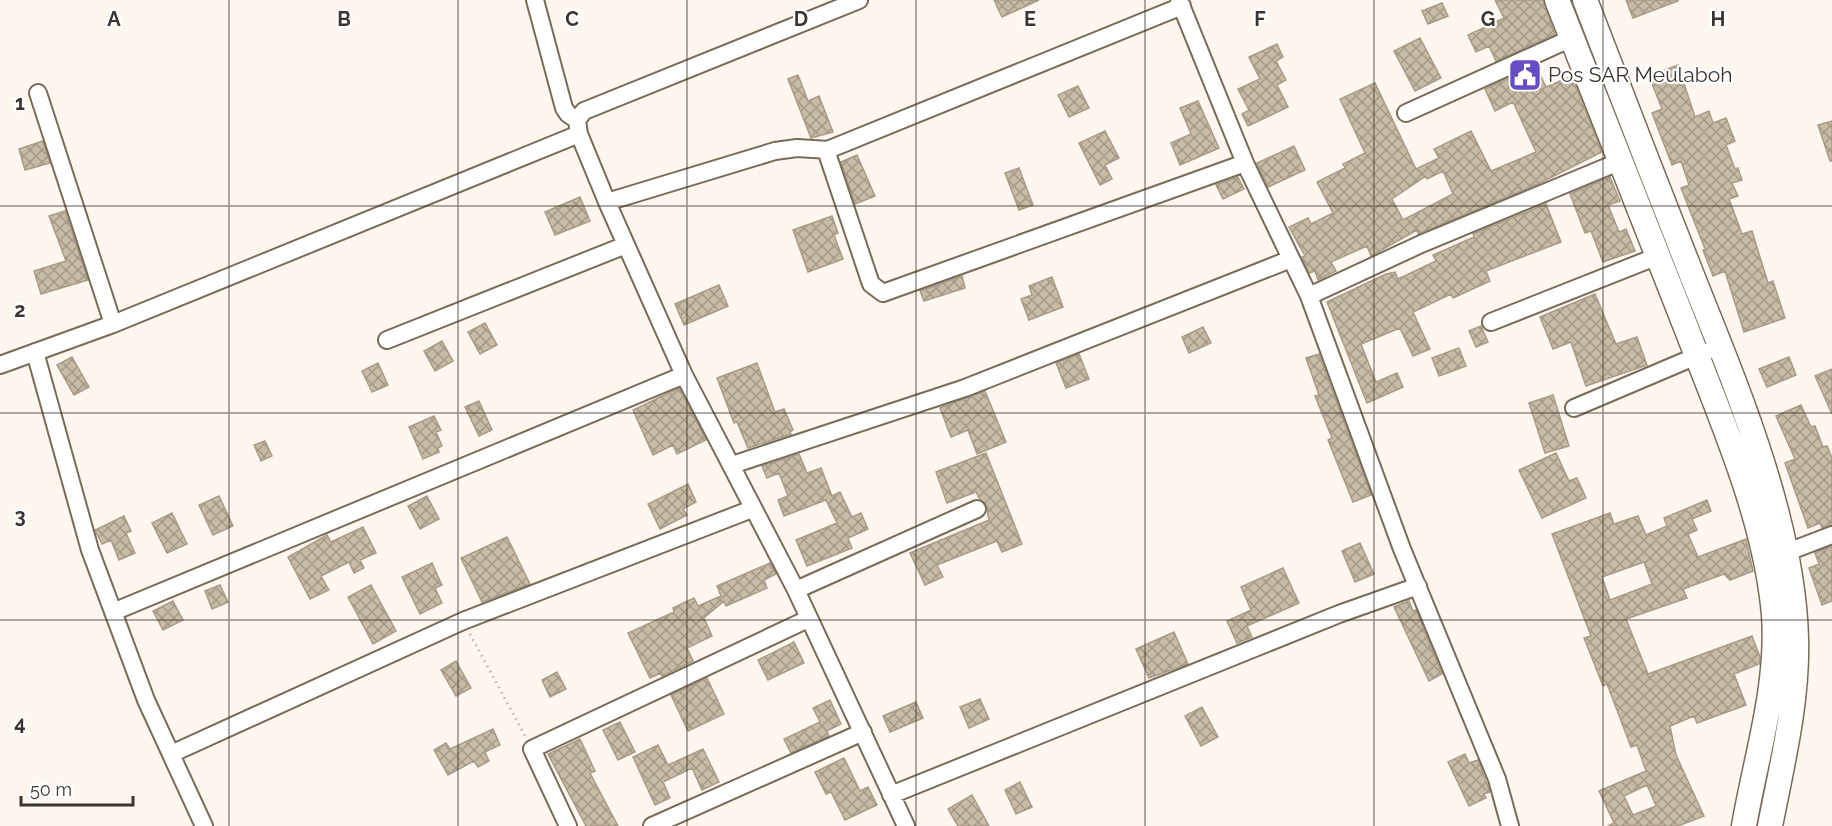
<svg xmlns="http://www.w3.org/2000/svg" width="1832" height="826" font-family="Raleway,sans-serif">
<defs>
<pattern id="building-cross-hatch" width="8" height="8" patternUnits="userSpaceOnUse" patternTransform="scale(1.5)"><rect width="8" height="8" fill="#c8bba6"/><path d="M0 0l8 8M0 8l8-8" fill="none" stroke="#a39988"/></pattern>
</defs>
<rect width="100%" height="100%" fill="#fdf7ef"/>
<path fill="url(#building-cross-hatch)" stroke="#a99c88" stroke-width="1.5" fill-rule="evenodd" d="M994,0h45l-37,17z
M1495,0h48l12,34 -59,27 -7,-15 -13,6 -8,-17 36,-17z
M1626,0h52v1l-45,17z
M1442,3l6,13 -20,8 -6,-13z
M1420,38l21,40 -26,13 -21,-40z
M1277,44l6,13 -7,4 10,19 -9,5 11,22 -40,19 -6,-12 7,-4 -11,-21 22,-10 -11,-22z
M1678,65l17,52 14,-6 4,12 13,-5 9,23 -9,4 9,24 3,-1 4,12 -10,3 6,13 -9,3 13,35 10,-3 16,52 5,-2 12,37 -41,14 -19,-61 -12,5 -10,-26 2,-1 -24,-61 8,-3 -8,-24 -9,4 -20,-52 10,-4 -13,-33z
M1536,66l10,21 26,-11 30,76 -64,32 -120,50 -1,-4 -46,26 -4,-10 -36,16 5,9 -18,9 -3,-9 -6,2 -7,-16 3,-1 -16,-29 19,-9 3,6 22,-11 -16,-31 28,-14 -2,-4 22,-11 -25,-54 35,-16 41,86 23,-11 -5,-9 37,-18 20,40 45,-19 -23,-50 -18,9 -10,-22zM1443,171l10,23 -50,26 -11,-21 34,-23 1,3z
M798,75l10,26 11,-5 14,36 -22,6 -23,-59z
M1078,86l11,22 -20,9 -11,-22z
M1198,101l21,47 -39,17 -9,-22 20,-9 -11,-26z
M1832,121v40h-2l-12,-36z
M1105,131l14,27 -14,7 7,14 -12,6 -21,-42z
M43,141l7,22 -25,7 -6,-21z
M1294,146l11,24 -37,17 -11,-24z
M857,155l18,41 -20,8 -14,-42z
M1019,168l14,37 -14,5 -14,-37z
M1238,177l6,12 -21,10 -7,-14z
M1610,177l10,24 -12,4 11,27 7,-3 9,22 -32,11 -12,-31 -6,2 -15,-39z
M580,197l10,24 -35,14 -10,-23z
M1546,204l15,38 -75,29 4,10 -37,17 -2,-4 -38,18 17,37 -17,7 -13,-28 -39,16 15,38 21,-9 6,14 -36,16 -40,-101 59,-28 9,-2 3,7 38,-18 -3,-6 41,-18 -1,-3z
M65,211l23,69 -47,14 -7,-23 32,-10 -17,-45z
M832,216l6,17 -4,2 9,24 -35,13 -15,-42z
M962,276l3,12 -41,13 -4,-10z
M1052,277l11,30 -34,13 -8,-21 11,-4 -3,-9z
M719,285l9,21 -44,19 -9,-21z
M1595,294l21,50 21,-7 10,28 -61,21 -15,-44 -18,7 -13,-32z
M485,323l12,22 -17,9 -12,-22z
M1481,326l7,16 -12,5 -7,-16z
M1203,327l8,16 -22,10 -7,-16z
M442,341l11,20 -18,10 -11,-20z
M1459,348l7,18 -27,10 -7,-18z
M1079,354l10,25 -23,9 -10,-25z
M1319,354l52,141 -18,7 -25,-62 4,-2 -17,-42 4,-1 -13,-37z
M72,357l17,30 -15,8 -17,-30z
M1789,357l7,18 -29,12 -8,-18z
M378,363l10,22 -16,7 -10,-21z
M757,363l18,49 9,-3 9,21 -3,2 1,2 -43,14 -11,-26 -3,1 -17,-45z
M1832,369v45l-17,-38z
M679,388l27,52 -29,14 -4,-9 -20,10 -20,-45z
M985,391l21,51 -29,12 -9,-24 -17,7 -11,-29z
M1553,395l16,51 -24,7 -16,-50z
M479,401l13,29 -13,6 -14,-29z
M1801,405l10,22 4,-1 8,21 4,-1 5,12v67l-10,3 -2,-5 -12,5 -23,-65 10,-4 -19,-43z
M434,416l7,14 -5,2 6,14 -4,2 1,4 -16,7 -14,-32z
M265,441l7,15 -11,5 -7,-16z
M986,453l36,91 -20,8 -5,-11 -60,24 6,12 -18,8 -15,-32 79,-33 -3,-16 -7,-6 -3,-6 -29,11 -11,-31z
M1556,453l13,28 8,-3 9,20 -44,20 -23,-48z
M799,454l8,19 14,-5 11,28 8,-4 12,25 9,-4 7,16 -20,9 4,10 -45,18 -11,-26 41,-17 -11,-23 -42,16 -6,-16 10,-4 -9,-23 -12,5 -5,-12z
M688,484l8,18 -13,7 4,6 -27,14 -12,-25z
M219,496l14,30 -20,9 -14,-30z
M427,496l12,23 -19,10 -12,-23z
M1707,500l4,11 -19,8 5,11 -9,4 10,23 48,-18 7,32 -23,9 -6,-6 -41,15 4,9 -61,21 22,55 104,-38 8,21 -1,7 -25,10 12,31 -49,18 -3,-7 -24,10 6,29 28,61 -26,10h-70l6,-3 -15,-32 47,-20 -9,-26 -6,2 -24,-63 -4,2 -19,-48 7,-2 -39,-102 58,-21 4,11 24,-8 8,19 21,-9 -3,-8zM1644,562l8,22 -42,16 -8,-23zM1647,785l9,21 -23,9 -9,-19z
M172,513l15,31 -20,9 -15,-30z
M124,516l7,15 -5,2 9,20 -16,7 -8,-20 -9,4 -7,-14z
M363,527l13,26 -16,7 4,8 -10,5 -5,-11 -28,14 8,14 -19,9 -22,-42 39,-22 4,7z
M507,537l23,47 -48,18 -21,-44z
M1360,543l14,31 -19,8 -13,-31z
M1832,546v55l-10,4 -13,-37 10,-4 -4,-11z
M432,563l10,22 -7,3 7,15 -22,11 -18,-37z
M770,563l6,11 -12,6 3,8 -41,18 -2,-5 -20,17 8,18 -25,12 6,13 -31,15 -1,-3 -11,5 -22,-45 46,-21 -1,-4 21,-10 4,8 23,-10 -4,-10z
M1283,568l16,35 -52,23 5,11 -15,6 -10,-22 24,-11 -10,-23z
M220,585l8,17 -16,7 -7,-18z
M371,585l25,46 -23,13 -25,-47z
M173,601l10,19 -20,10 -10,-19z
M1409,601l4,10 3,-1 26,64 -13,7 -35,-74z
M1174,632l14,32 -39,14 -13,-29z
M794,642l10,21 -36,17 -10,-20z
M456,661l15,27 -15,8 -15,-26z
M557,672l9,17 -16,8 -8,-17z
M707,678l17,36 -36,17 -17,-36z
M980,699l9,20 -20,9 -9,-21z
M830,700l11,24 -14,7 2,5 -38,17 -7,-14 36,-17 -7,-14z
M916,702l7,16 -33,14 -7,-16z
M1202,707l16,30 -17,9 -16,-30z
M620,722l15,30 -17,8 -15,-30z
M493,729l7,16 -15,7 4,9 -11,6 -4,-6 -26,14 -14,-25 12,-7 4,6z
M580,739l15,32 -5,2 28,53h-32l-38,-72z
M658,745l10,20 35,-16 16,33 -17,8 -10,-22 -29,14 7,16 -15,7 -22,-48z
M1465,754l4,9 9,-3 12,32 -6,2 2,4 -17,8 -21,-44z
M844,758l16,33 8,-4 9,18 -32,15 -14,-28 -5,2 -11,-22z
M1020,782l12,25 -16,7 -11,-24z
M972,795l17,31h-31l-10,-17z"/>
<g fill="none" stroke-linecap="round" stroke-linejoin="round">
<defs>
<path id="minor" d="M535,0l29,108 4,6 9,6
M859,0l-275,111 -7,9 2,14 28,68 77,173 112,215 110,236
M1179,0l66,163 64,133 93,253 95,230 13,47
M1182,6l-352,143 -2,7 43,128 12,9 362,-130
M38,93l75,231
M1406,113l166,-75
M607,202l168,-51 22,-3 32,2
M1309,296l112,-52 200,-83
M1491,322l167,-66
M387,340l239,-95
M35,352l55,198 56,150 58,126
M0,365l113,-41 466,-190
M1574,408l132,-56
M732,465l233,-77 326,-129
M1785,553l47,-18
M796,590l181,-81
M113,612l571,-237
M171,754l292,-133 289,-112
M891,795l448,-181 79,-28
M568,826l-36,-77 276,-130
M652,826l211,-94"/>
<path id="highway" d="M1557,0c44,110 87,220 130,330 34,89 79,189 87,285 5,72 -18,141 -30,211
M1585,0c36,94 73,189 110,283 43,107 98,239 101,355 2,62 -14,127 -26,188"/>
</defs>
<use href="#minor" stroke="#786c59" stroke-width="20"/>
<use href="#highway" stroke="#786c59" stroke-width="27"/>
<path stroke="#beb8b0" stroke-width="3" stroke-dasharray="1.5 4.5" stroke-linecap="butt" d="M470,634l55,102"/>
<use href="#minor" stroke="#fff" stroke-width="16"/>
<use href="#highway" stroke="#fff" stroke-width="24"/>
</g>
<path fill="none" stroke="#3a352d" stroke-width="1.5" stroke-opacity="0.55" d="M229,0v826M458,0v826M687,0v826M916,0v826M1145,0v826M1374,0v826M1603,0v826M0,206h1832M0,413h1832M0,620h1832"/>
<defs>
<symbol id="civic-square" viewBox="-11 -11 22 22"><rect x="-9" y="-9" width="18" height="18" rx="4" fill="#674cc5" stroke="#fff"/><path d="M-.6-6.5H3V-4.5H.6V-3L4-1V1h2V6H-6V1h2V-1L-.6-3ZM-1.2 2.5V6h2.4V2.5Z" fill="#fff"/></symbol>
</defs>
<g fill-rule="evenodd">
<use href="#civic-square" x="1506" y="56" width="38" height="38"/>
</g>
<g text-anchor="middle" stroke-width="4.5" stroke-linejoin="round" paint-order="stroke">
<g font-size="21" fill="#3a352d" stroke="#fff" text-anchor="start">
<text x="1548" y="82">Pos SAR Meulaboh</text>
</g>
</g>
<g font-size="20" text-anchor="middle" font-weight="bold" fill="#3a352d" stroke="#fff" stroke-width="4.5" stroke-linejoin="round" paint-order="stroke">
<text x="114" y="26">A</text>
<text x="344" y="26">B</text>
<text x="572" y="26">C</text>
<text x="801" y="26">D</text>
<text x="1030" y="26">E</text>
<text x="1260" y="26">F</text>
<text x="1488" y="26">G</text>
<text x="1718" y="26">H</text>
<text x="20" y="110">1</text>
<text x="20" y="317">2</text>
<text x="20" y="523">3</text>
<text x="20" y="730">4</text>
</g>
<path d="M21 796v9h112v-9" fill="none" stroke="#3a352d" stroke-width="3"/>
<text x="30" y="796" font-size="18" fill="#3a352d" stroke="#ffffff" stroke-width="4.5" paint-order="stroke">50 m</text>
</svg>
